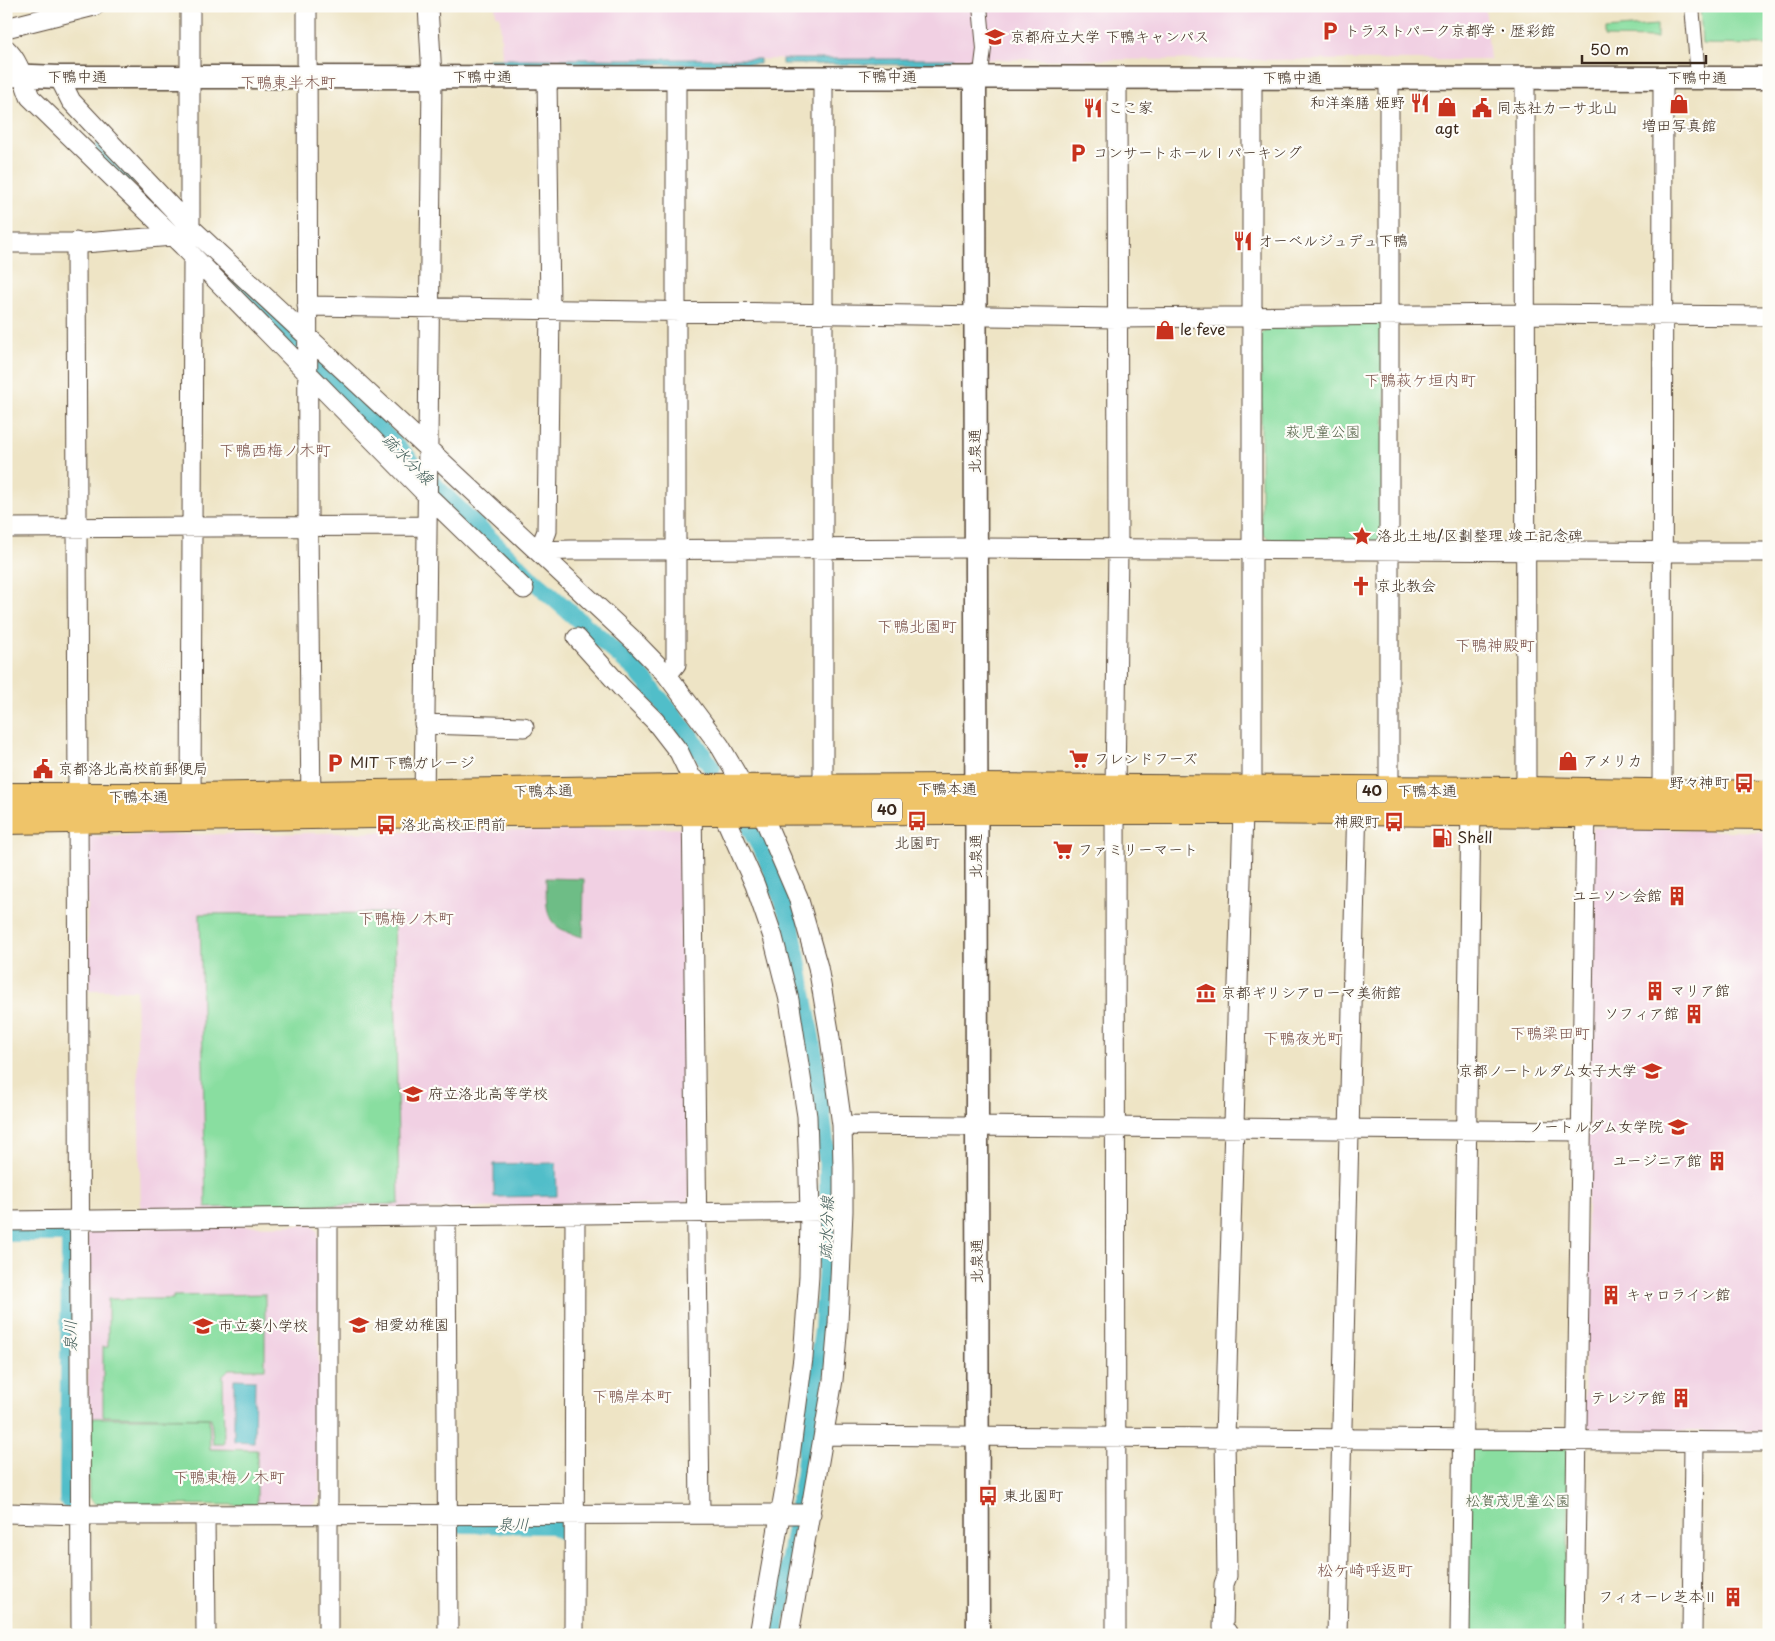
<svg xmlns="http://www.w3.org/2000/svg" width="1775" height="1641" font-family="'Playpen Sans','Klee One',sans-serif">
<rect width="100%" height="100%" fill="#fdfcf7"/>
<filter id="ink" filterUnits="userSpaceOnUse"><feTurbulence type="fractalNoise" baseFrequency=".02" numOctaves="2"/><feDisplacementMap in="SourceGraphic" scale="10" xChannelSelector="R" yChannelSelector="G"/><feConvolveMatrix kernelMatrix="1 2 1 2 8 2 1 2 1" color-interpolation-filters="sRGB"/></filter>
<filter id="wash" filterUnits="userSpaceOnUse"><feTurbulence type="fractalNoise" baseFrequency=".0096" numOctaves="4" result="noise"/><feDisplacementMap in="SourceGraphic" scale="20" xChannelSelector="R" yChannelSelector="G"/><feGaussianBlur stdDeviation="1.12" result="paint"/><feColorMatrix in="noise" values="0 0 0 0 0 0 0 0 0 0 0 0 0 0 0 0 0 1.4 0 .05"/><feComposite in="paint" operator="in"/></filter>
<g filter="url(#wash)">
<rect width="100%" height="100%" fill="#eee4c5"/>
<path fill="#f1d0e3" d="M495,6h990l5,54 -988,-1 -2,-43h-4z
M686,828l3,369 -4,7 -544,10 -5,-224h-47l-4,-154z
M1592,828l177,4v600l-178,-2 -7,-8z
M312,1225l6,7 2,265 -7,8h-56v-55l-47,-1 -1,-31h-121l-1,-184 7,-6z"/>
<path fill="#89dea0" stroke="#62845f" d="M1700,6h69v39l-67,-1z
M1657,25v13l-51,-1v-8z
M1375,320l11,11 -3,204 -10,9 -101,-2 -11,-11v-197l11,-13z
M394,913l5,291 -193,4 -6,-294z
M265,1294v75h-36l-6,6 1,69h-11l-2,-26 -108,-2v-69h5v-48h65v-3z
M88,1418h121l1,31 47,1v55l-162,-1 -6,-6z
M1475,1445l89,1 6,5 -4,184h-101l3,-183z"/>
<path fill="#6ebd86" stroke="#547452" d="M546,878l38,1 -1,58c-40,-10 -36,-23 -37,-59z"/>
<path fill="#51bec9" stroke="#467474" d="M488,59h272v5l-273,1z
M782,59h172v6l-172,-1z
M556,1163l1,33 -63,1v-33z
M234,1379l21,1 -1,62 -20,-1z"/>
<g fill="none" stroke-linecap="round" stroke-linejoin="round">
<path stroke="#51bec9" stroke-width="18" d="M103,149l26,26
M236,282l213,218 84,80 103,90 54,66 22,32
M750,829l16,28 24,63 27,151 11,98v79l-5,82 -12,80 -7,66 -21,121 -7,24 -1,14
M6,1233h59l5,6 -2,261
M462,1524l91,1 10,6"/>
</g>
</g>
<g filter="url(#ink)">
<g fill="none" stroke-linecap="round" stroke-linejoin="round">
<defs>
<path id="pedestrian" d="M980,6l4,43 -2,16
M1692,6l5,59"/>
<path id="minor" d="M307,6l1,520 3,281
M6,28l88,-22
M6,49c14,13 17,31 24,48l153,149 243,248 98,95
M59,77l12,24 119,126 442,412 35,36 53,71 25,43 16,22 37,86 20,70 11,64 13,94 1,44v42l-5,113 -5,56 -44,255
M547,77l3,232 -3,222 -8,20 32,-1 404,-2 794,4
M1525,78l1,713
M188,233l2,-6v-221
M76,242l5,1393
M6,243h78l89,-7
M307,306l810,12 408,-4 244,2
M6,528l420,-2
M577,638l44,49 34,34 24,31 12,25 15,12 16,22 33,74 18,52 16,63 18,116 3,95 -1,65 -6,82 -15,113 -29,164
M667,675l9,-11v-587
M424,724l100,3
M823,789v-712
M1389,791v-713
M692,799l8,714
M424,805l8,-728 -4,-71
M1662,805l1,-727
M191,809l2,-553
M842,1125l739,6
M446,1215l2,420
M6,1221l837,-10
M824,1435l945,7
M6,1513l74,2 731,-1
M205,1514l1,121
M328,1635v-418
M574,1635l1,-421
M1116,1635l-1,-845 3,-241 -1,-472
M1227,1635v-3l-4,-4 1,-44 3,-8 -2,-138 18,-628 9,-20v-712
M1337,1635l20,-836
M1460,1635l11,-835
M1574,1635l12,-832
M1692,1635l2,-193"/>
<path id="tertiary" d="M6,75l53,2 1710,1
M975,77l3,1558"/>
<path id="primary" d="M6,797h185l486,-8 298,-1 551,3 243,4
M6,820l494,-8 450,-2h293l526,5"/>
</defs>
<use href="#pedestrian" stroke="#564637" stroke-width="16"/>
<use href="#minor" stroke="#564637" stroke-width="21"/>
<use href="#tertiary" stroke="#564637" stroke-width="25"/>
<use href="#primary" stroke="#564637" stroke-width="30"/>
<use href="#pedestrian" stroke="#fff" stroke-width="14"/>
<use href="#minor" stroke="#fff" stroke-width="19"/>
<use href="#tertiary" stroke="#fff" stroke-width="22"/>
<use href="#primary" stroke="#efc469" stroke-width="28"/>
</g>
</g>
<defs>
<symbol id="parking-bare" viewBox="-9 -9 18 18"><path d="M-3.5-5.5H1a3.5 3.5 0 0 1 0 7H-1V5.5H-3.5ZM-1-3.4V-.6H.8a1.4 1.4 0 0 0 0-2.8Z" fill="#c8321e" stroke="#fdfcf7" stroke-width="2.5" paint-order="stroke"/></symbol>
<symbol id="university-bare" viewBox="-9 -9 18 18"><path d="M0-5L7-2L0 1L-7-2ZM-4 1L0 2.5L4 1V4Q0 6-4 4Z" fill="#c8321e" stroke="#fdfcf7" stroke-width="2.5" paint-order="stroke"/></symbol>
<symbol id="restaurant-bare" viewBox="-9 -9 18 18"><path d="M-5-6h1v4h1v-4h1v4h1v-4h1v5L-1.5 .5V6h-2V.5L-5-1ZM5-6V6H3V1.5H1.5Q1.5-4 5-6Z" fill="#c8321e" stroke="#fdfcf7" stroke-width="2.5" paint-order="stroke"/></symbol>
<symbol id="shop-bare" viewBox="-9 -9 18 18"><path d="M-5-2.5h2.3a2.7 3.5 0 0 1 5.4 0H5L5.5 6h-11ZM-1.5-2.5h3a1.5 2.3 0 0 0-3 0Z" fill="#c8321e" stroke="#fdfcf7" stroke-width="2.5" paint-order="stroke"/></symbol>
<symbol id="civic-bare" viewBox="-9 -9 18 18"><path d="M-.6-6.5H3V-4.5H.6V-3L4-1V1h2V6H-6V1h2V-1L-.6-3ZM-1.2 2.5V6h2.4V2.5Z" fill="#c8321e" stroke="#fdfcf7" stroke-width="2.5" paint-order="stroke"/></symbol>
<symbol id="sight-bare" viewBox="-9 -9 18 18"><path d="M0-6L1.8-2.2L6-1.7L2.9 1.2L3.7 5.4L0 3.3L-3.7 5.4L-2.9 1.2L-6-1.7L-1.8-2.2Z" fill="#c8321e" stroke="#fdfcf7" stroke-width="2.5" paint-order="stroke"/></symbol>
<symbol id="church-bare" viewBox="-9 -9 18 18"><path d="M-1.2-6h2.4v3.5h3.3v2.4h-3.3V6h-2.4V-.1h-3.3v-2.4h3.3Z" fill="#c8321e" stroke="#fdfcf7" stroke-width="2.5" paint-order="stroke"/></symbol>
<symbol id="supermarket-bare" viewBox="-9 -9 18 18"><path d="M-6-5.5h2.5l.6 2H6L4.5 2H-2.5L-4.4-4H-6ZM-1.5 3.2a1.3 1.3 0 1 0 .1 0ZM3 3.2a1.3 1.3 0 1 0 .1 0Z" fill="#c8321e" stroke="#fdfcf7" stroke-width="2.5" paint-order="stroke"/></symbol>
<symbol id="bus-bare" viewBox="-9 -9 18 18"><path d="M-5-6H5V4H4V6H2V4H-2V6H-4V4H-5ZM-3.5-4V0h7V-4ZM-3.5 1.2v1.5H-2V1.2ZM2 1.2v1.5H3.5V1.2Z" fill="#c8321e" stroke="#fdfcf7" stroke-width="2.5" paint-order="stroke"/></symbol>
<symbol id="fuel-bare" viewBox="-9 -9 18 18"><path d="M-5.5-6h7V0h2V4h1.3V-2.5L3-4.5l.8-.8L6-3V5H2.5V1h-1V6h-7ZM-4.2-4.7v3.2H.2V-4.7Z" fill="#c8321e" stroke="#fdfcf7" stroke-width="2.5" paint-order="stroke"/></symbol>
<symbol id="building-bare" viewBox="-9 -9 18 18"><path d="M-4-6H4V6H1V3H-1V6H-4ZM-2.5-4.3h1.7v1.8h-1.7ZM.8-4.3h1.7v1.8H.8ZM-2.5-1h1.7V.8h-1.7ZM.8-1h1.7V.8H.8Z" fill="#c8321e" stroke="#fdfcf7" stroke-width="2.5" paint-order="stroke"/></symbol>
<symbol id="museum-bare" viewBox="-9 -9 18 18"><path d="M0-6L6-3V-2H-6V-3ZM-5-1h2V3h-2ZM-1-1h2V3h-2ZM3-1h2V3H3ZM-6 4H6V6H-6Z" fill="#c8321e" stroke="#fdfcf7" stroke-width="2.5" paint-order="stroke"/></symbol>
<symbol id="school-bare" viewBox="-9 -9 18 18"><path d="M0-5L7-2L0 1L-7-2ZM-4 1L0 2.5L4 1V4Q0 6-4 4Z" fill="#c8321e" stroke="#fdfcf7" stroke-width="2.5" paint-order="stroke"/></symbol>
</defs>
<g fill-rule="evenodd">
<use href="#parking-bare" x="1316" y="17" width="28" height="28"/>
<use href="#university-bare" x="981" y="23" width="28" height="28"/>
<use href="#restaurant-bare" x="1406" y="89" width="28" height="28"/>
<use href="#shop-bare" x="1665" y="90" width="28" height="28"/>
<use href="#shop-bare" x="1433" y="93" width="28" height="28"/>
<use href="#restaurant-bare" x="1079" y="94" width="28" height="28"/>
<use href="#civic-bare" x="1468" y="94" width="28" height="28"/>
<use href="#parking-bare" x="1064" y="139" width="28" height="28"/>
<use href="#restaurant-bare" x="1229" y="227" width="28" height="28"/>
<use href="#shop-bare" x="1151" y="316" width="28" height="28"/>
<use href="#sight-bare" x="1348" y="522" width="28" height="28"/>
<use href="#church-bare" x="1347" y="572" width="28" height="28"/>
<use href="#supermarket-bare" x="1065" y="745" width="28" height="28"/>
<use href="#shop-bare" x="1554" y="747" width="28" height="28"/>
<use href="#parking-bare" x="321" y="749" width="28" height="28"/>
<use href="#civic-bare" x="29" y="755" width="28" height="28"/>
<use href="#bus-bare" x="1730" y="769" width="28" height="28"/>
<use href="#bus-bare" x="903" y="807" width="28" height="28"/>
<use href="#bus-bare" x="1380" y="808" width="28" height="28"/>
<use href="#bus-bare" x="372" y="811" width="28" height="28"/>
<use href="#fuel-bare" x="1428" y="824" width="28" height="28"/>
<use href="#supermarket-bare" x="1049" y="836" width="28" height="28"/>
<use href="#building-bare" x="1663" y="882" width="28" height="28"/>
<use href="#building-bare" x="1641" y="977" width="28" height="28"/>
<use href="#museum-bare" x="1192" y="979" width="28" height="28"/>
<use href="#building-bare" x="1680" y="1000" width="28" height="28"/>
<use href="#university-bare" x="1638" y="1057" width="28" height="28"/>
<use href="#school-bare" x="399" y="1080" width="28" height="28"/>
<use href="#school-bare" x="1664" y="1113" width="28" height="28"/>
<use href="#building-bare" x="1703" y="1147" width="28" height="28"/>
<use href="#building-bare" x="1597" y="1281" width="28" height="28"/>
<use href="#school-bare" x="345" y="1311" width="28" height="28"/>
<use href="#school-bare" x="189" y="1312" width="28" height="28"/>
<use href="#building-bare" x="1667" y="1384" width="28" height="28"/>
<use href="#bus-bare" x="974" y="1482" width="28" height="28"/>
<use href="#building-bare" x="1719" y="1583" width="28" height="28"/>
</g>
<g text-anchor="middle" stroke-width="4.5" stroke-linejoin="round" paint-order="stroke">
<g fill="#fdfcf7" stroke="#75695f" stroke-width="1">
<rect x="1357" y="779.5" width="30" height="23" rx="4"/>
<rect x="872" y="798.5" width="30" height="23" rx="4"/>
</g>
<g font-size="14" font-weight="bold" fill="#3b2a1e">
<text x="1372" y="796">40</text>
<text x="887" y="815">40</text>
</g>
<g font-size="15" fill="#3b2a1e" stroke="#fdfcf7" text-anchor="start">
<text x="1345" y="36">トラストパーク京都学・歴彩館</text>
<text x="1010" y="42">京都府立大学 下鴨キャンパス</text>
<text x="1405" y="108" text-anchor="end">和洋楽膳 姫野</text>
<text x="1108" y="113">ここ家</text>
<text x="1497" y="113">同志社カーサ北山</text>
<text x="1679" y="131" text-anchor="middle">増田写真館</text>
<text x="1447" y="134" text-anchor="middle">agt</text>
<text x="1093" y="158">コンサートホールⅠパーキング</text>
<text x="1258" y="246">オーベルジュデュ下鴨</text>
<text x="1180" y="335">le feve</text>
<text x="1377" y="541">洛北土地/区劃整理 竣工記念碑</text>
<text x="1376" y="591">京北教会</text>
<text x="1094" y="764">フレンドフーズ</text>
<text x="1583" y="766">アメリカ</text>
<text x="350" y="768">MIT 下鴨ガレージ</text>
<text x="58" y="774">京都洛北高校前郵便局</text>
<text x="1729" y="788" text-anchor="end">野々神町</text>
<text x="1379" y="827" text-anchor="end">神殿町</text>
<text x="401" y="830">洛北高校正門前</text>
<text x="1457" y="843">Shell</text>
<text x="917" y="848" text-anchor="middle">北園町</text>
<text x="1078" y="855">ファミリーマート</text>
<text x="1662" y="901" text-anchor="end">ユニソン会館</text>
<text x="1670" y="996">マリア館</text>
<text x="1221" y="998">京都ギリシアローマ美術館</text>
<text x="1679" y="1019" text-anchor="end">ソフィア館</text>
<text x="1637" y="1076" text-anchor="end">京都ノートルダム女子大学</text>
<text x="428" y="1099">府立洛北高等学校</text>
<text x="1663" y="1132" text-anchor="end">ノートルダム女学院</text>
<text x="1702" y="1166" text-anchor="end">ユージニア館</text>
<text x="1626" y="1300">キャロライン館</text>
<text x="374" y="1330">相愛幼稚園</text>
<text x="218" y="1331">市立葵小学校</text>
<text x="1666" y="1403" text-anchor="end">テレジア館</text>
<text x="1003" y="1501">東北園町</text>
<text x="1718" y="1602" text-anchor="end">フィオーレ芝本Ⅱ</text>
</g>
<g font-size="15" fill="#3b2a1e" stroke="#fdfcf7">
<text x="77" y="82">下鴨中通</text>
<text x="482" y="82">下鴨中通</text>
<text x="887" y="82">下鴨中通</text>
<text x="1292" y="83">下鴨中通</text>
<text x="1697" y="83">下鴨中通</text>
<text transform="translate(975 451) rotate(-90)" y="5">北泉通</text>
<text x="947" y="794">下鴨本通</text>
<text transform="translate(543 791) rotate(-1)" y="5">下鴨本通</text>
<text x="1427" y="796">下鴨本通</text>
<text x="138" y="802">下鴨本通</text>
<text transform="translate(976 856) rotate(-90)" y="5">北泉通</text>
<text transform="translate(977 1261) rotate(-90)" y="5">北泉通</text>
</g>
<g font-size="15" fill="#526045" stroke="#fdfcf7">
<text x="1323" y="437">萩児童公園</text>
<text x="1518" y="1506">松賀茂児童公園</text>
</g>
<g font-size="16" fill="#7b534b" stroke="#fdfcf7">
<text x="288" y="88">下鴨東半木町</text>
<text x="1420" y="386">下鴨萩ケ垣内町</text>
<text x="275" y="456">下鴨西梅ノ木町</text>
<text x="917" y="632">下鴨北園町</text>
<text x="1495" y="651">下鴨神殿町</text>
<text x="406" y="924">下鴨梅ノ木町</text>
<text x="1550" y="1039">下鴨梁田町</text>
<text x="1303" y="1044">下鴨夜光町</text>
<text x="632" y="1402">下鴨岸本町</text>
<text x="229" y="1483">下鴨東梅ノ木町</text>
<text x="1365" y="1576">松ケ崎呼返町</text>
</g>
<g font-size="16" font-style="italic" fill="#435e5a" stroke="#fdfcf7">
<text transform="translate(408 459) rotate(45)" y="6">疏水分線</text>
<text transform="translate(826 1228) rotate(-88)" y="6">疏水分線</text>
<text transform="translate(70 1336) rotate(-90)" y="6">泉川</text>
<text x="513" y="1530">泉川</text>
</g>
</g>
<rect width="1775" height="1641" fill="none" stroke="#fdfcf7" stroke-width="25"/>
<path d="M1582 55v8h124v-8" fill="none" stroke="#3b2a1e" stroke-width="2.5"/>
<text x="1590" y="55" font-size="15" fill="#3b2a1e" stroke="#fdfcf7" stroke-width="4" paint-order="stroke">50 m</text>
</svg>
